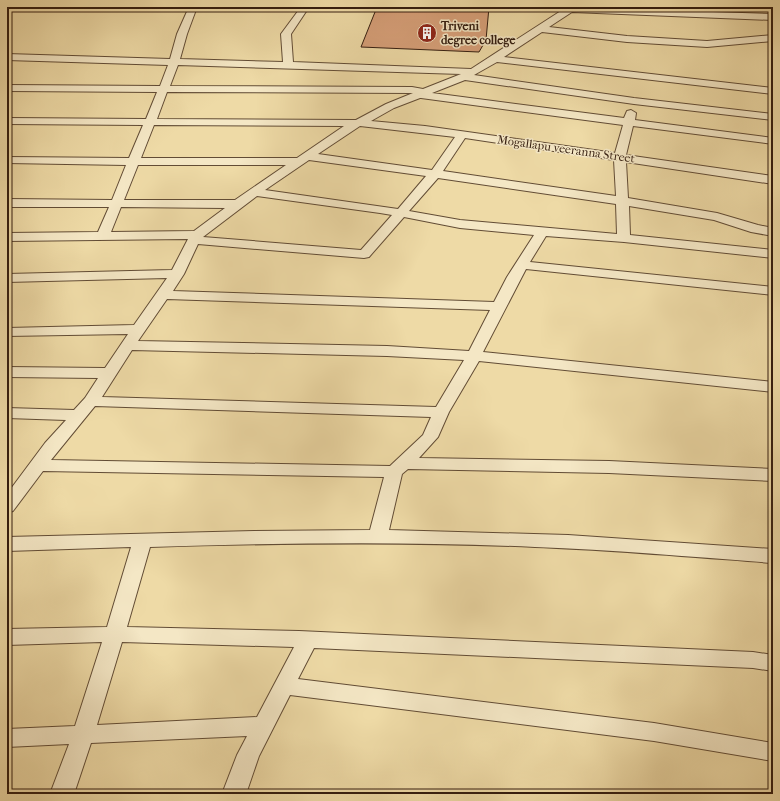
<svg xmlns="http://www.w3.org/2000/svg" width="780" height="801" font-family="'IM FELL French Canon',serif">
<rect width="100%" height="100%" fill="#eedaa6"/>
<filter id="stains"><feTurbulence type="fractalNoise" baseFrequency=".005" numOctaves="4"/><feColorMatrix values="0 0 0 0 .2 0 0 0 0 .09 0 0 0 0 .02 0 0 0 .5 -.17"/></filter>
<radialGradient id="worn" r=".72"><stop offset=".6" stop-color="#630" stop-opacity="0"/><stop offset="1" stop-color="#630" stop-opacity=".3"/></radialGradient>
<path fill="#d69f78" stroke="#341d0f" d="M377,7h112l-3,33 -7,12 -118,-5z"/>
<g fill="none" stroke-linecap="round" stroke-linejoin="round">
<defs>
<path id="minor" d="M7,7h10l-10,7z
M189,7h8l-10,27 -7,25 103,3 -2,-28 20,-27h8l-18,27 2,28 178,7 96,-62 206,7v6l-201,-8 -23,15 78,9 80,5 66,-6v6l-66,6 -80,-5 -85,-10 -38,25 269,31v6l-276,-32 -23,13 160,23 139,16v6l-139,-16 -169,-24 -33,13 192,25 3,-7 4,-1 5,3 -1,7 138,18v6l-140,-18 -7,29 147,21v8l-147,-22 2,36 89,15 41,12 15,3v8l-22,-4 -37,-12 -85,-14 1,29 143,15v8l-149,-16 -78,-6 -16,26 243,25v8l-247,-26 -43,83 290,30v10l-294,-31 -30,51 -11,25 -19,21 190,3 164,8v12l-164,-8 -201,-4 -6,5 -13,56 179,5 205,14v14c-79,-6 -158,-13 -238,-16 -128,-6 -257,-4 -385,0l-23,80 172,4 454,21 20,3v16l-20,-3 -439,-20 -16,31 356,44 119,20v18l-119,-20 -364,-46 -31,61 -13,38h-24l15,-39 10,-19 -156,7 -17,51h-24l19,-50 -62,3v-18l68,-3 27,-84 -95,3v-16l100,-2 24,-80 -124,4v-14l247,-6 116,-1 14,-53 -341,-6 -30,40 -6,2v-19l38,-51 21,-23 -59,-2v-10l67,2 11,-12 13,-20 -91,-1v-10l98,1 23,-34 -121,2v-8l127,-3 33,-47 -160,4v-8l165,-4 16,-31 -181,2v-8l91,-1 11,-25h-102v-8l105,1 14,-35 -119,-2v-6l122,1 14,-33 -136,-1v-6l139,1 11,-27 -150,-1v-6l153,1 8,-21 -161,-5v-6l163,5 7,-25zM178,65l283,9 -38,15 -11,-2 -242,-1zM167,92l245,1h1l-27,11 -30,16 -199,-1zM420,98h1l202,27 -8,28 -190,-27 -54,-5 23,-13zM154,125l190,1 -47,32h-156zM360,126l95,11 -23,33 -114,-16zM465,138l149,22 2,36 -173,-25zM309,160l117,16 -28,33 -133,-19zM138,165h148l-51,35h-111zM438,178l178,26 1,30 -157,-14 -51,-9zM257,196l123,17 12,2 -31,35 -158,-13zM121,207l104,1 -31,23 -83,1zM404,217l56,11 74,7 -27,42 -13,25 -321,-11 11,-17 14,-30 166,14 5,-1zM167,299l323,11 -21,41 -82,-5 -249,-5zM132,350l255,6 77,4 -28,47 -334,-10zM95,406l336,11 -8,18 -33,31 -339,-6zM122,642l172,5 -37,70 -160,8z"/>
</defs>
<use href="#minor" stroke="#624c35" stroke-width="2"/>
<use href="#minor" fill="#f4e7c5" fill-rule="evenodd"/>
</g>
<defs>
<symbol id="building-disc" viewBox="-11 -11 22 22"><circle r="9.5" fill="#8f2418" stroke="#f4e7c5"/><path d="M-4-6H4V6H1V3H-1V6H-4ZM-2.5-4.3h1.7v1.8h-1.7ZM.8-4.3h1.7v1.8H.8ZM-2.5-1h1.7V.8h-1.7ZM.8-1h1.7V.8H.8Z" fill="#fff"/></symbol>
</defs>
<g fill-rule="evenodd">
<use href="#building-disc" x="416" y="22" width="22" height="22"/>
</g>
<g text-anchor="middle" stroke-width="3" stroke-linejoin="round" paint-order="stroke">
<g font-size="12" font-weight="bold" fill="#341d0f" stroke="#f4e7c5" text-anchor="start">
<text x="441" y="30">Triveni<tspan x="441" dy="14">degree college</tspan></text>
</g>
<g font-size="12" fill="#341d0f" stroke="#f4e7c5">
<text transform="translate(566 149) rotate(8)" y="4">Mogallapu veeranna Street</text>
</g>
</g>
<rect width="780" height="801" fill="none" stroke="#eedaa6" stroke-width="24"/>
<rect x="8" y="8" width="764" height="785" fill="none" stroke="#341d0f" stroke-width="2"/>
<rect x="12" y="12" width="756" height="777" fill="none" stroke="#341d0f"/>
<rect width="100%" height="100%" filter="url(#stains)"/>
<rect width="100%" height="100%" fill="url(#worn)"/>
</svg>
